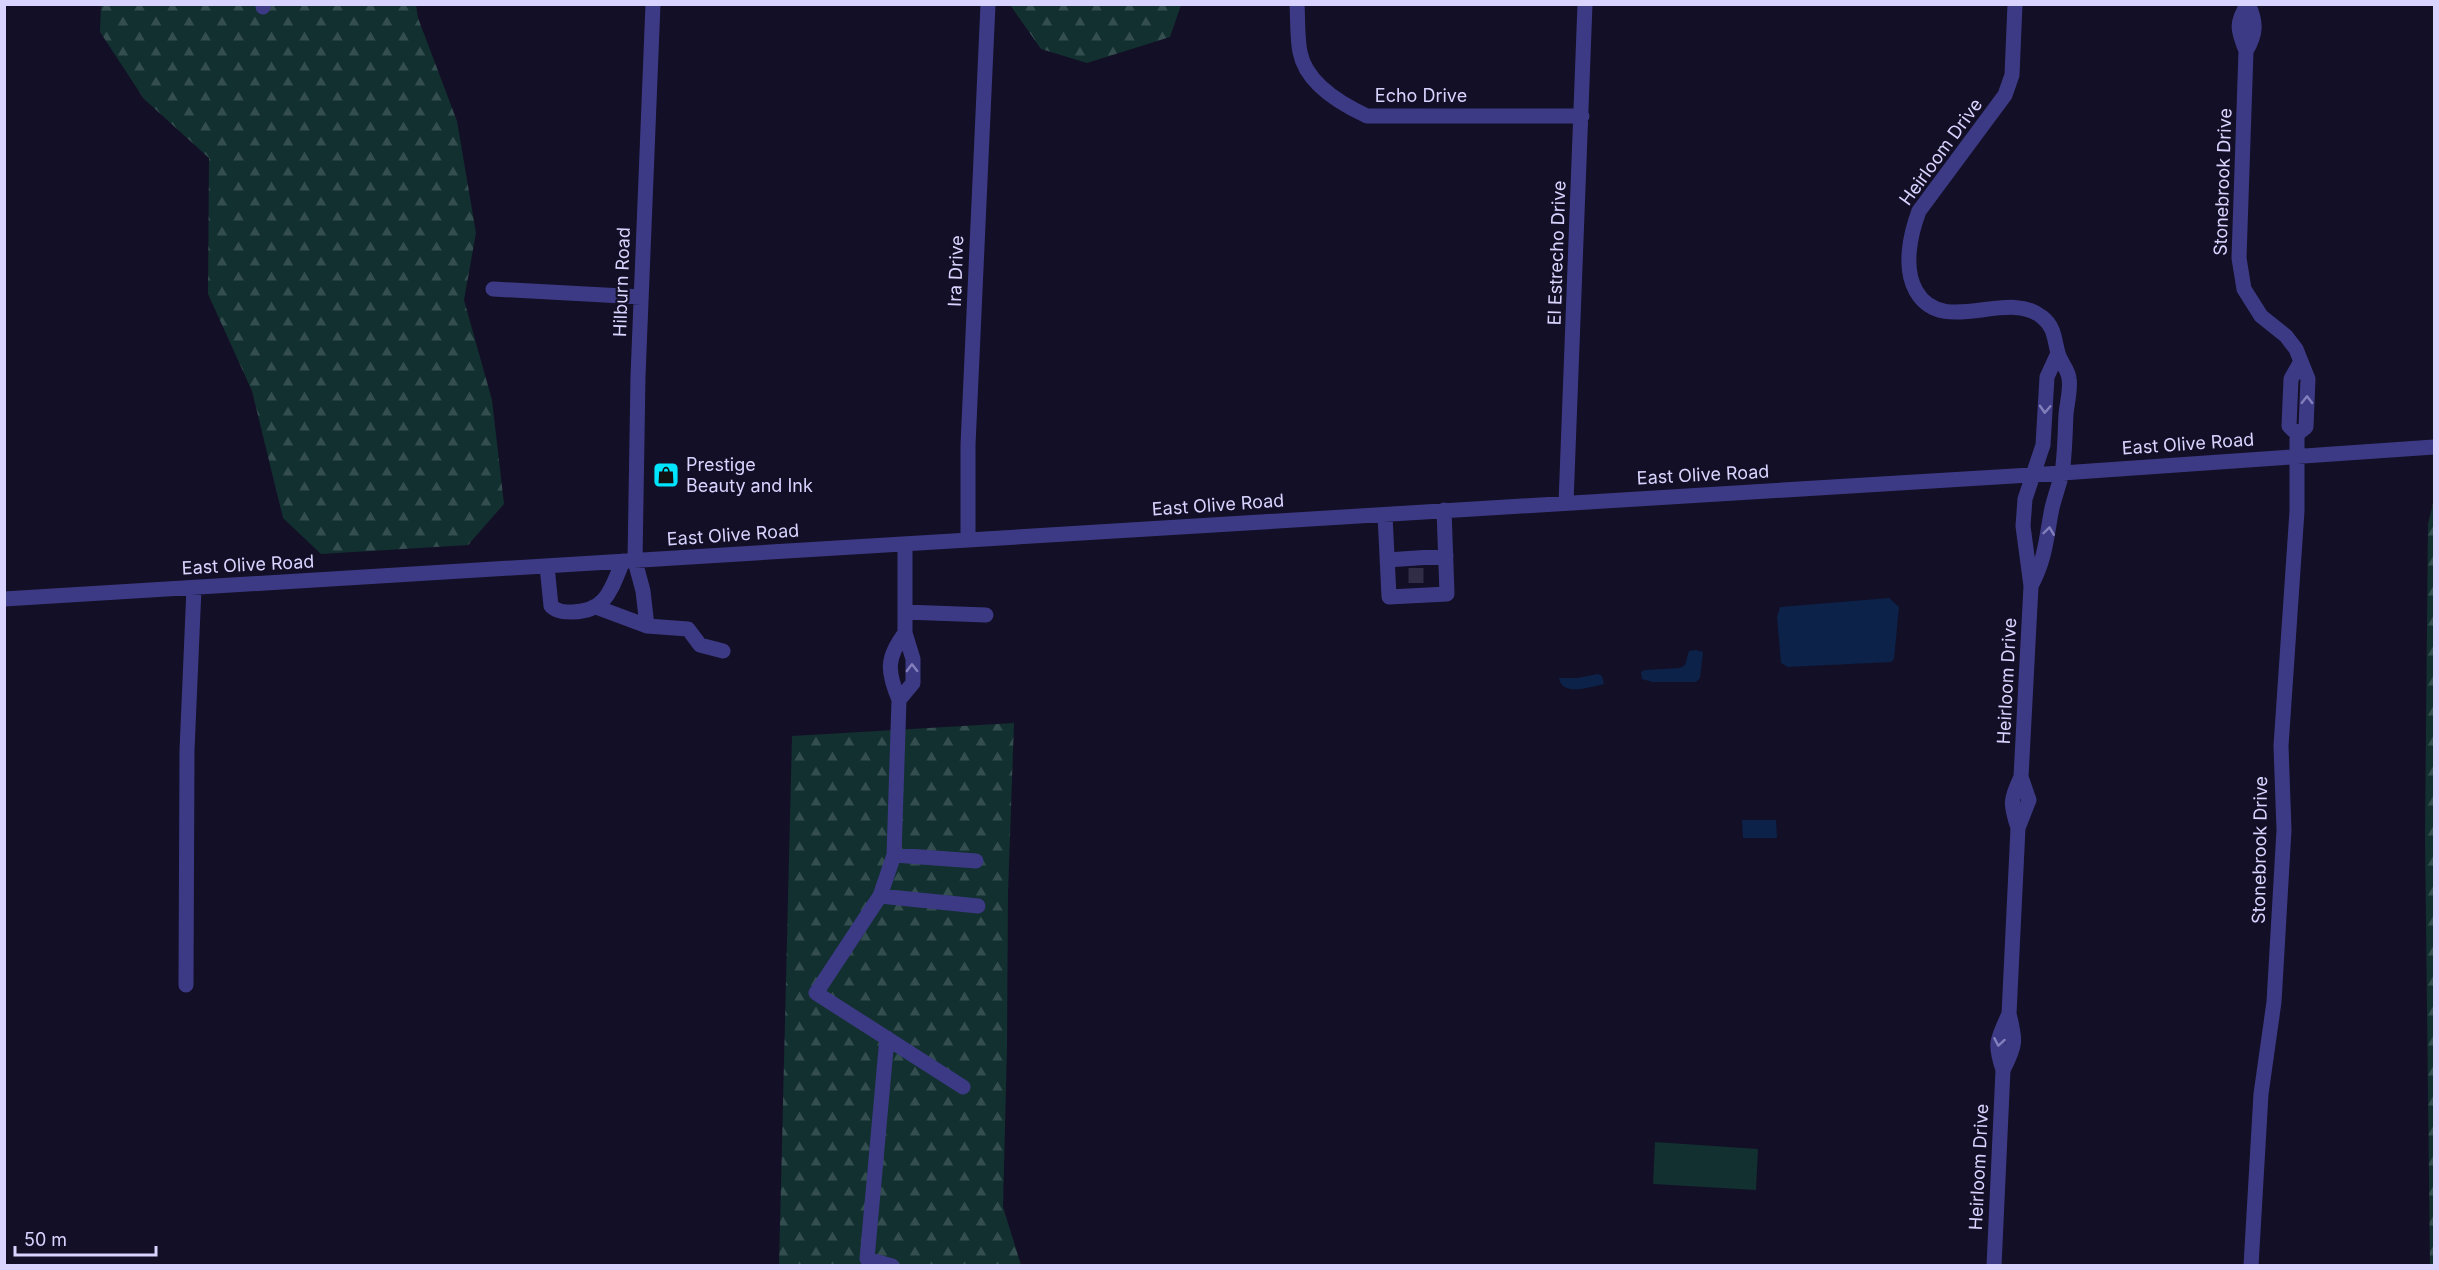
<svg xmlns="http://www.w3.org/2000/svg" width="2439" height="1270" font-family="Inter,sans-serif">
<defs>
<pattern id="forest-firs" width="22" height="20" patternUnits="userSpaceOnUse" patternTransform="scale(1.5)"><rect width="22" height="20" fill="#12302f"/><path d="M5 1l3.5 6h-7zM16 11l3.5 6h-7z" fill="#344d4e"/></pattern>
</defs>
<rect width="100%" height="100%" fill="#130f26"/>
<path fill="#12302f" d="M1655,1142l103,7 -2,41 -103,-6z"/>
<path fill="url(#forest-firs)" d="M101,5h315l2,13 39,103 19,112 -12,67 28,100 12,104 -36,41 -147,9 -38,-36 -31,-127 -44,-97 1,-136 -65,-59 -44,-67z
M1010,5h171l-11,32 -83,26 -46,-14z
M2434,499v766l-4,1 -5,-431 3,-311z
M1014,723l-6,170 -1,153 -4,161 18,58 -242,1 13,-530z"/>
<path fill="#0c2248" d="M1889,598l10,9 -5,52 -3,3 -103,5 -7,-4 -4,-46 3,-10z
M1696,650l7,2 -3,26 -4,4h-44l-10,-3 -1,-7 4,-2 35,-2 5,-3 4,-14z
M1598,674l4,2 2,8c-14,3 -42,13 -45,-6h18z
M1742,820h34l1,18h-34z"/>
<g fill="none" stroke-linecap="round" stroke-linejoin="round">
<path stroke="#312d47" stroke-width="15" stroke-dasharray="15 8" stroke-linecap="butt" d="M1416,568v16"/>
<path stroke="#3d3a85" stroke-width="15" d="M653,4l-15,372 -3,185 8,30 4,35 41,3 12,16 23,6
M1297,4c1,16 0,33 3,48 6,32 41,52 67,64h215
M2015,4l-3,71 -7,20 -86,116c-9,24 -16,57 -3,80 27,47 91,-3 126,26 13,10 12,22 16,36 2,9 10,16 11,25 2,11 -2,25 -3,36 -1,19 -1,40 -4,59 -3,12 -7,23 -10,35 -6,30 -6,50 -21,78
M263,7v-3
M2246,51c10,-17 11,-28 2,-47 -13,19 -10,27 -2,47l-7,207 5,31 17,27 25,20 10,13 12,30 -2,48 -9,7
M493,289l148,8
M1566,503l19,-499
M1385,515l4,82 58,-3 -3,-84
M968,540v-95l20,-441
M1387,560l59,-4
M547,566l4,40c7,6 13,6 22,6 34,-1 38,-23 50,-51
M4,599l2058,-126 372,-26
M596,607l51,19
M905,612l81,3
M905,633c-19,25 -18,38 -6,67l-5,155 -14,41 -64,97 147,94
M899,700l14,-17v-24l-8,-26v-89
M2018,828l11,-28 -8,-23 10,-191 -8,-60 2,-27 18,-54 4,-68 11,-24
M894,855l82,6
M880,896l98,10
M186,985l1,-235 7,-162
M887,1038l-20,221 25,7
M2003,1070c13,-25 13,-29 6,-56l9,-186c-8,-24 -8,-28 3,-51
M1994,1266l9,-196c-9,-27 -6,-30 6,-56
M2251,1266l10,-172 13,-92 10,-172 -3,-84 16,-235v-77l-8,-8 2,-47 9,-16"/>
</g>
<defs><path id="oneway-chevron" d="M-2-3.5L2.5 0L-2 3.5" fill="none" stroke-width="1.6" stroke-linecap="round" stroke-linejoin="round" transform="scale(1.5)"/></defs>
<g stroke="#837fbc">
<use href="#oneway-chevron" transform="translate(2307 400) rotate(-89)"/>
<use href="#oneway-chevron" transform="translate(2045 409) rotate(93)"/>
<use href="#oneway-chevron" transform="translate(2049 531) rotate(-82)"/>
<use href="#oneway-chevron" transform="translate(912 668) rotate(-91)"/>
<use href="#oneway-chevron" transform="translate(1999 1042) rotate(100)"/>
</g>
<defs>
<symbol id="shop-square" viewBox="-11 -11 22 22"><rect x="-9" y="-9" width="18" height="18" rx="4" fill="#00e5ff" stroke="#130f26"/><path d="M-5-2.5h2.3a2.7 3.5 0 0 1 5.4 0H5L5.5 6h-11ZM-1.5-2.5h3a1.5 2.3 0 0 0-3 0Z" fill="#111"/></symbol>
</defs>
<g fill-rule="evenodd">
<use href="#shop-square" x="651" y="460" width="30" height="30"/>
</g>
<g text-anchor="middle" stroke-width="4.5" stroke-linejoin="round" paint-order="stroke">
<g font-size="18" fill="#d9d4ff" stroke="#130f26">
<text x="1421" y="102">Echo Drive</text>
<text transform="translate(1941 152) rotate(-54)" y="6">Heirloom Drive</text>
<text transform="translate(2223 182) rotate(-88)" y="6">Stonebrook Drive</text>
<text transform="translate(1557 253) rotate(-88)" y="6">El Estrecho Drive</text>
<text transform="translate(956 271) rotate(-88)" y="6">Ira Drive</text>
<text transform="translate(622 282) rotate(-88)" y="6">Hilburn Road</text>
<text transform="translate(2188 444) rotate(-4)" y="6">East Olive Road</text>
<text transform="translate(1703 475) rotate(-3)" y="6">East Olive Road</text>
<text transform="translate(1218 505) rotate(-4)" y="6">East Olive Road</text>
<text transform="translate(733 535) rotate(-4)" y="6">East Olive Road</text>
<text transform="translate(248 565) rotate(-3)" y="6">East Olive Road</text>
<text transform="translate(2007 681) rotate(-87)" y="6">Heirloom Drive</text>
<text transform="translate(2260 850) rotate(-89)" y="6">Stonebrook Drive</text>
<text transform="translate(1979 1167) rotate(-87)" y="6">Heirloom Drive</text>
</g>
<g font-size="18" fill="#d9d4ff" stroke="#130f26" text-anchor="start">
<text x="686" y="471">Prestige<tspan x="686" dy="21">Beauty and Ink</tspan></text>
</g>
</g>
<rect width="2439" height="1270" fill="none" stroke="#d9d4ff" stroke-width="12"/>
<path d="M15 1246v9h141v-9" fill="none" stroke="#d9d4ff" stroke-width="3"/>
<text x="24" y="1246" font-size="18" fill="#d9d4ff" stroke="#130f26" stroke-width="4.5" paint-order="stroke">50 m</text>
</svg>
